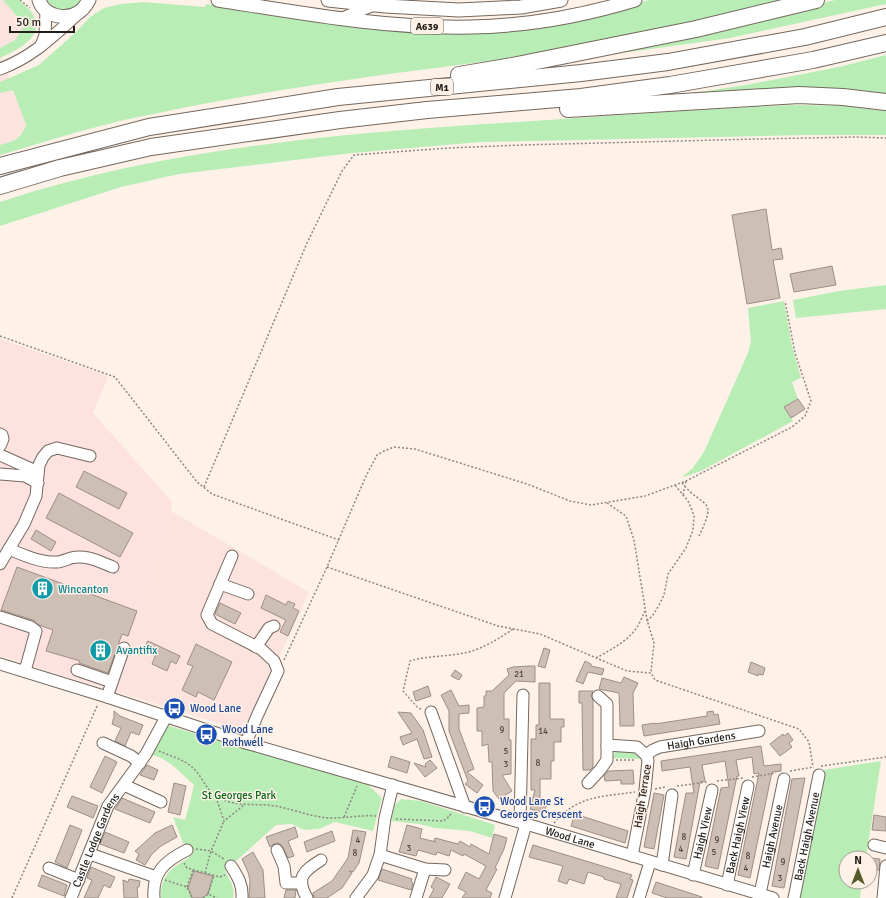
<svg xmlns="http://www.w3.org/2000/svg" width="886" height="898" font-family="Signika,sans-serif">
<rect width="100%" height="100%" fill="#fdf1e8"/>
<path fill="#fde3dd" d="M0,0h3l22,26 -10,14 -15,8z
M0,52l26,73 -3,8 -8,7 -15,5z
M171,511l138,81 -57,124 -10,9 -7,3 -121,-37z"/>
<path fill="#fde2df" d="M0,339l108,37 -15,37 79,89 -1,9 -57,180 -114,-35z"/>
<path fill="#b8edb6" d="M3,0h16c4,4 10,8 13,13 16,23 -16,38 -32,45v-10l15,-8 10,-14z
M47,0h35c-9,13 -26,13 -35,0z
M649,0h136c-101,23 -202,46 -304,62 -35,5 -72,9 -107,14 -84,12 -168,26 -250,44 -42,10 -83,23 -124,35v-10c14,-4 20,-5 26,-20l-13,-35 -13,3v-11l39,-17 36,-32 15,-16 14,-9 17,-4 22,-2 62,5 1,-3 166,24 210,-10z
M835,0h51v4l-156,34 -101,14 -1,-5 68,-13z
M886,55v42l-241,3 101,-15 93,-18z
M792,105l59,1 35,5v24h-80l-325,7 -129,11 -173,21 -58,13 -121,39v-24c168,-55 344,-69 519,-80 91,-6 182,-13 273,-17z
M886,285v24l-90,9 -3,-18 46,-9z
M784,301l8,45 9,32 -9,4 6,17 -14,8 9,14 -90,49 -19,7 -1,-1 9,-7 12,-17 44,-99 3,-11 -3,-34z
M166,725l202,60 14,13 -9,33 -38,-9 -16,7 -15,1 -12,-6 -16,1 -51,46c5,9 10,16 8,27h-72c-1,-22 11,-31 28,-40l-16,-41 12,3 5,-18 4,-17c-14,-12 -25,-27 -43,-30z
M616,750l19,2 7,7 -30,-1z
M881,761l-15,97h-20v24h16l-2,16h-58l-4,-1 26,-127z
M401,799l20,2 74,24 -3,13 -22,-7 -35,-3 -16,-4 -28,-3 4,-16z"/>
<path fill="#cebfb4" stroke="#9d8f85" d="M766,209l6,41 9,-2 2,11 -10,1 7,38 -33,6 -15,-89z
M832,266l4,19 -42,7 -4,-18z
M798,399l7,10 -14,9 -7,-11z
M84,471l43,22 -8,16 -43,-22z
M59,493l74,40 -13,24 -74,-39z
M36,530l20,12 -5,9 -20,-12z
M17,567l120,44 -9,25 -6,-2 -14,39 -29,-10 1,-2 -34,-10 7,-21 -14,-5 -6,-5 -32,-10z
M266,595l20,10 2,-4 7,3 -2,4 6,3 -11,25 -8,-4 6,-12 -25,-12z
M220,603l21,10 -6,11 -20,-10z
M148,641l32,15 -4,8 -5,-3 -4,10 -15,-7 4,-10 -12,-6z
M196,644l36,18 -18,38 -16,-8 -2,5 -14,-7 11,-24 -6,-2z
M544,648l6,2 -5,18 -7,-2z
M585,661l6,3v2l13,3 -2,6 -14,-3 -5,12 -7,-3z
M751,662l14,6 -2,7 -5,-1v2l-10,-4z
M529,666h6v16l-19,-1 -12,12v26h5v21h2v34l-9,1 10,16 -13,8 -6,-8 -1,-29h-3l-1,-18 -6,2v-15h-5v-23l7,-1v-11h2v-5h6l17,-16 -2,-6 6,-2z
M455,670l7,5 -3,5 -8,-4z
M624,677l14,6 -5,10 1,33h-14l-1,-33 -20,-4 3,-11 19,5z
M539,683h11v36h14v8h-3v15h-7v19h-3v18h-11v22l7,2 -3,10 -14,-4 5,-19h-4v-51h5v-14h3z
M428,686l3,10 -15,5 -3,-9z
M451,690l8,16 10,-1v8l-10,1v15l15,40 -7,3 16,13 -6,8 -12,-9 3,-3 -19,-50v-20l-8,-16z
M579,691h14l-2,4 2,5v67l-3,3h-7l-1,-67h-3z
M114,711l6,5 23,9 -4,10 -8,-3 -6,14 -10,-5 6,-13 -9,-4 2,-7z
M713,711l1,4 4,-1 2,10 -76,12 -2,-11 13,-2v1l52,-8v-4z
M398,712l13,1 12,17 9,27 -8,2 -7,-20 -14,6 -3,-8 12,-4z
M788,733l5,7 -4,3 3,4 -12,9 -10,-12 13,-10 1,2z
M761,746l3,20 17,-2v7l-9,1 -22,106 -12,-3 21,-102 -5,1 -2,-17 -16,3 3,16h-2l-19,93 -13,-3 16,-78 8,-1 -4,-26 -23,4 3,16 -5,1 -14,77 -12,-2 12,-64h8l-4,-26 -28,4 -1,-10z
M105,756l12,6 -15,31 -12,-6z
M391,756l19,6 -3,11 -19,-6z
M430,760l7,8 -12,9 -11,-14 12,4 -1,-3z
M147,765l11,5 -4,10 -14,-5z
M633,770l1,14h-13v-4l-16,1 -1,-5 4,-5z
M805,778l-21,110 -12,-2 20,-107z
M174,783l12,3 -6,29 -12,-3z
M654,793l10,2 -10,54 -10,-2z
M72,796l26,10 -5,12 -26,-11z
M122,798l33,14 -5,11 -35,-14z
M575,814l53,17 -3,12 -54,-17z
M874,815l12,2v14l-14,-1z
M70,825l12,5 -15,38 -12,-6z
M172,825l5,12 -16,9 -9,8 -7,11 -9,-5 3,-6 -4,-3 8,-7 12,-11z
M407,825l15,4 -2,9 16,4 -2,-1 1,-3 23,6 2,-3 10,6 1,-3 18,10 5,-20 13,4 -3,11 -9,19 2,1 -11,21 6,3 -2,5h-28l4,-6 -8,-4 8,-16 13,7 7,-13 -22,-12 -1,2 -12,-6 -2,6 -12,-4 -1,3 -18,-5 -2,6 -17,-4z
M295,827l3,10 -10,4 6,15 -6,2 -5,-11 -5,-4 -4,1 -4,3 -4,-10z
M353,830l13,2 -7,31 -6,9 -4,-1 3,2 -10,15 -15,10h-13l-1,-5 19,-12 16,-23z
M332,831l3,10 -28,11 -3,-10z
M105,832l24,10 -5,11 -24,-9z
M533,845l99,30 -2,4 3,1 -6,18h-11l5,-14 -17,-5v-2l-16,-5 -4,12 -15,-5 -2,5 -9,-3 5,-15 -34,-9z
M253,852l10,18 2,28h-16l1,-18 -2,-8 -6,-13z
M870,858l10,1 -1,11 -9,-1z
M91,867l24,10 -5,11 -6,-3 -6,13h-14l8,-18 -5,-2z
M382,869l30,10 -1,3 2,1 -2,7 -33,-10z
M194,871l19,5 -5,18 -6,4h-10l-4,-11z
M42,875l25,10 -3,11 -26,-10z
M436,877l14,7 -8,14h-13l5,-9 -3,-2z
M129,879l11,2 -1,6h-2l1,11h-14l-1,-18 5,2z
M656,882l46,15v1h-35l-15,-5z
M286,890h10l-1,8h-11z"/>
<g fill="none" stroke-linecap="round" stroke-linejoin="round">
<defs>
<g id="minor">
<path d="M340,19l34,-14"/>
<path d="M41,46l4,-11 1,-24"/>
<path d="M0,69c33,-12 53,-33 79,-56"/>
<path d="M0,434l2,1 1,4 -3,7"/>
<path d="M0,455l38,17"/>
<path d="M0,474l25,2 13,7"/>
<path d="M9,549c14,6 32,14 48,13 5,0 10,-3 14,-4 15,-4 29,4 42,9"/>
<path d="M232,556l-25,59 5,9 49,25 13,12 4,10 -21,45 -11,27"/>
<path d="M0,564l24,-40 12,-28 3,-31 4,-8 5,-6 9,-3 33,8"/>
<path d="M220,584l28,10"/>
<path d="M0,617l31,10 5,4 -11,40"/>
<path d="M256,647l13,-19 5,-2"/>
<path id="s1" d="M0,664l107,33 139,46 280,81 247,74"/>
<path d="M77,670l35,12"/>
<path d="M107,697l17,-49"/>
<path d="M431,712l34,95"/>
<path d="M103,743l28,13 9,7"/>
<path d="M607,745l30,2 9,8 2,5 -3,30 -13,66"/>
<path id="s2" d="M646,755l7,-5 7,-3 99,-16"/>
<path d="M588,783l12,-13 7,-10v-56l-9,-8"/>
<path d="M124,785l37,17"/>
<path d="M520,822l3,-127"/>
<path d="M874,845l12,3"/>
<path d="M277,850l7,16 2,17h15"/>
<path d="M90,854l66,23"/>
<path d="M380,855l45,14 20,1"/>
<path d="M662,865l10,-70"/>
<path d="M231,866c7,11 12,19 11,32"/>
<path d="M49,868l30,12"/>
<path id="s3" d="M693,875l19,-85"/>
<path id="s4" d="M727,885l21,-99"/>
<path id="s5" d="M760,894l24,-115"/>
<path id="s6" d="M71,898l37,-92 38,-52 20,-37"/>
<path d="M154,898c-2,-26 11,-37 33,-48"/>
<path d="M307,898c-12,-21 -3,-27 14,-38"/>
<path d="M356,898l17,-23 3,-9 4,-11 5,-37 8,-33"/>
<path d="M416,898l9,-29"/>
<path d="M505,898l21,-74"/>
<path d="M639,898l11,-36"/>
<path id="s7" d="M794,898l25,-123"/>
<path d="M883,898l3,-32"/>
</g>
<path id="major" d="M39,0c5,16 26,21 40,12 5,-3 7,-7 10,-12
M218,0c83,13 169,29 253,27 56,-1 111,-11 164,-27
M328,0l57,6 74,4 62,-3 40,-7"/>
<path id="highway" d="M459,75l53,-9 184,-37 120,-29
M568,109l231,-14 44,2 43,5
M0,166l149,-39 189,-30 243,-24 87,-11 137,-25 81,-20
M0,186l60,-18 91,-21 189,-27 87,-10 154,-13 89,-12 143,-25 73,-17"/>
</defs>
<use href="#minor" stroke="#75685e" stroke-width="13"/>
<use href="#major" stroke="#75685e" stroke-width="15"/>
<use href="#highway" stroke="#75685e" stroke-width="18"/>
<path stroke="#8e867f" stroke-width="1.5" stroke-dasharray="2 2" stroke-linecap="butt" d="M20,0l10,8
M0,336l115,41 82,105 15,12 127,46
M682,483c22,27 36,13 17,53
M204,487l103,-244 35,-72 12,-16 94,-7 74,-3 235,-6 99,-2 30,1
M683,495l3,-14
M607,503l19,13 8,24 13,80 7,23 -3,29
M327,567l171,59 42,8 87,37 24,2 4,7 144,49 10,13 4,25
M647,621l6,-6 6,-10 5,-10 4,-21 18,-26 7,-18 1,-14 -2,-6 -4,-9 -13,-16
M596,658c14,-8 29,-15 39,-28 4,-5 7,-13 10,-19
M284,660l43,-93 39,-91 11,-21 7,-4 10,-4 21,2 112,35 43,17 21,4 54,-9 41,-15 106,-54 13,-11 6,-15 -16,-48 -10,-52
M421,709l-3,-1 -15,-17 7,-30c20,-6 42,-4 62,-10 15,-5 28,-13 41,-22
M159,751c11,5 24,8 33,16 10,8 14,24 25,30 17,9 32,7 51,8 21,2 41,12 62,13 16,0 31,-3 46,-2
M616,760h20
M821,766l65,-9
M790,771l24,-4
M752,777l24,-4
M717,781l26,-3
M677,786l30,-4
M655,789l10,-2
M216,797l8,24 20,-16
M344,817l13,-31
M396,819l47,2 7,-5 1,-4
M554,823c24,-28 48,-26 81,-31
M196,849l15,2 13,8
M184,863l3,5 33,9 5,-2
M205,873l6,-22 13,-30
M165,880l22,7 5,11
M187,887l6,-17
M208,894l6,-19
M12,898l86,-194
M203,898l5,-4 9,4"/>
<use href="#minor" stroke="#fff" stroke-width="11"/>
<use href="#major" stroke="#fff" stroke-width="13"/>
<use href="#highway" stroke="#fff" stroke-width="16"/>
</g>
<defs>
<symbol id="building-disc" viewBox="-11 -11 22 22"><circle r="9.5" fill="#0f9aa8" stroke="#fdf1e8"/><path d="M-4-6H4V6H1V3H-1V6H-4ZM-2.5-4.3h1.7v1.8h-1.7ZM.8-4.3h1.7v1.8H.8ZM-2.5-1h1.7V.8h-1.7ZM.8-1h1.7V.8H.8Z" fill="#fff"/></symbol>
<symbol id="bus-disc" viewBox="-11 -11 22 22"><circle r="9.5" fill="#1a4fb4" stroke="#fdf1e8"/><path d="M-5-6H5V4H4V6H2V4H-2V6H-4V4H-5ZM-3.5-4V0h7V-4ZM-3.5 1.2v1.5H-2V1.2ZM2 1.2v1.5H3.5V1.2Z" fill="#fff"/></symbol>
</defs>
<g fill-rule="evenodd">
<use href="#building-disc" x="30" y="576" width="25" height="25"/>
<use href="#building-disc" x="88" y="638" width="25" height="25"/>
<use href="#bus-disc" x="162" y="696" width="25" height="25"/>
<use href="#bus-disc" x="194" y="722" width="25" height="25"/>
<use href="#bus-disc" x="472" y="794" width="25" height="25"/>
</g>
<g text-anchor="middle" stroke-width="3" stroke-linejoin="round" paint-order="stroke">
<g font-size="9" fill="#4d4640">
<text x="519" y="677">21</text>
<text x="502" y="733">9</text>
<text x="543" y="734">14</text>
<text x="506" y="754">5</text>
<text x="538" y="766">8</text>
<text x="506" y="767">3</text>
<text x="684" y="840">8</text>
<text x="358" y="843">4</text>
<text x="717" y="843">9</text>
<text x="409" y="851">3</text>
<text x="681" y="852">4</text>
<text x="714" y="855">5</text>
<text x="355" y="856">8</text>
<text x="748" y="859">8</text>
<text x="783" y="865">9</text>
<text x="746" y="871">4</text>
<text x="780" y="881">3</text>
</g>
<g fill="#fdf1e8" stroke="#645d57" stroke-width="1">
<rect x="411" y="18" width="32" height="16" rx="3"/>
<rect x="431" y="79" width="22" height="16" rx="3"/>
</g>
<g font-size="10" font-weight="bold" fill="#221d19">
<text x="427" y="30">A639</text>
<text x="442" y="91">M1</text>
</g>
<g font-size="11" fill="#0d838f" stroke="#fdf1e8" text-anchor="start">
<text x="58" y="593">Wincanton</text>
<text x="116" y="654">Avantifix</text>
</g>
<g font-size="11" fill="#164399" stroke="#fdf1e8" text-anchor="start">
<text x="190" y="712">Wood Lane</text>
<text x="222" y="733">Wood Lane<tspan x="222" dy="13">Rothwell</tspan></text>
<text x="500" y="805">Wood Lane St<tspan x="500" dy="13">Georges Crescent</tspan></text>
</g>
<g font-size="11" fill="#221d19" stroke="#fdf1e8">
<text dy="4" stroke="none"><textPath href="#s2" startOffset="58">Haigh Gardens</textPath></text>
<text transform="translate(642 796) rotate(-81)" y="4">Haigh Terrace</text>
<text dy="4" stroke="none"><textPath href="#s3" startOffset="43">Haigh View</textPath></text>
<text dy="4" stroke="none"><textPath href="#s4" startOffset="51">Back Haigh View</textPath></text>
<text dy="4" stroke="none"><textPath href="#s5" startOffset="59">Haigh Avenue</textPath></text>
<text dy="4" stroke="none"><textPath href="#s7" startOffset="63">Back Haigh Avenue</textPath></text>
<text dy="4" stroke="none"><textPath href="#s1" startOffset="596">Wood Lane</textPath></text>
<text dy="4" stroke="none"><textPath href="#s6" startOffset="63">Castle Lodge Gardens</textPath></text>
</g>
<g font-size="11" fill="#086715" stroke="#fdf1e8">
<text x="239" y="799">St Georges Park</text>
</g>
</g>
<g transform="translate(858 870)"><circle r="19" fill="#fdf1e8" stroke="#a59c95"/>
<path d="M0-3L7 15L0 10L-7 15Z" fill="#575927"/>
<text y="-6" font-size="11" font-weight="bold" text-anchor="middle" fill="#221d19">N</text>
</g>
<path d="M10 26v6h64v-6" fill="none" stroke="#221d19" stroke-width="2"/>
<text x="16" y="26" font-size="12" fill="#221d19" stroke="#fdf1e8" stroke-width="3" paint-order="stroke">50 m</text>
</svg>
